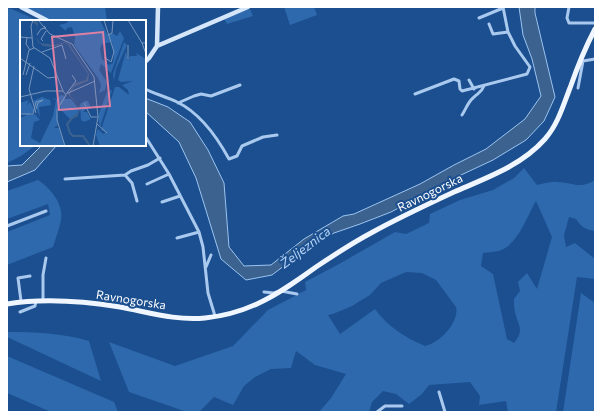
<svg xmlns="http://www.w3.org/2000/svg" width="602" height="419" font-family="Commissioner,sans-serif">
<rect width="100%" height="100%" fill="#1b4f8f"/>
<path fill="#2e69ad" fill-rule="evenodd" d="M26,7h79l2,14h-56z
M284,7h30l3,8 -27,10z
M9,8l30,13h-18v124h15l-15,11 -14,7v-152z
M250,9l3,7 -26,8 -3,-5z
M524,168l13,17c6,-1 14,-4 20,-3 15,0 22,8 38,-2v51c-9,-1 -14,-4 -19,-12l-7,-2 -5,18 2,12 9,-4 20,16v20l-18,-2 -21,135h-48l-2,-11 -27,4 1,-9 -10,-14 -41,3 -7,9 -13,10 -13,-10 -13,-3 -11,11 -3,10h-50l12,-14 15,-24 -31,-9 -19,-14 -5,17 -20,1 -16,8 -11,9 -11,19 -19,-8 -15,15h-12l-58,-20 -20,-50 66,24 58,-20 35,-36 38,-20 -1,-8 34,-18 56,-32 11,2 23,-11 1,-9 30,-14 33,-10 21,-12zM536,201l16,36 -15,52 -10,-16 -9,9 2,9 -6,8c0,4 0,9 1,13 3,14 10,17 -1,31l-7,-4 -14,-65 -12,-8 2,-13c6,-1 11,-1 16,-2 19,-6 28,-35 37,-50zM406,272l16,1 14,7 20,27c3,12 -10,28 -20,34 -3,2 -7,4 -11,5 -19,-8 -37,-19 -50,-37l-35,25 -12,-19 5,-1 19,-8 18,-11 11,-12z
M38,180c12,8 26,24 23,40 -2,9 -5,18 -8,27l-46,18v-33l43,-17 -2,-11 -41,15v-28z
M581,293l14,10v109h-32z
M7,332c28,0 55,1 82,9l12,40 -94,-44z
M7,356l107,46 4,10h-67l-44,-19z"/>
<path fill="#3c6290" stroke="#9cc4f0" d="M519,7h16v6l20,84 -11,24 -18,19 -33,20 -32,15 -70,37 -31,12 -26,9 -37,23 -25,19 -26,5 -25,-21 -25,-81 -17,-36 -34,-31v-13l23,9 22,15 18,28 16,33 5,64 15,19 27,-1 33,-26 39,-23 11,-2 66,-30 34,-19 32,-16 39,-30 16,-23 -9,-37 -9,-24z
M42,145h15l-22,25 -28,12v-16l15,-1z"/>
<g fill="none" stroke-linecap="round" stroke-linejoin="round">
<path stroke="#a9c9ee" stroke-width="3" d="M569,7l-2,11 2,5h26
M479,18l24,-10
M489,24l4,10 15,-2
M583,61l12,-2
M469,80l5,9
M578,88l5,-27
M145,89c10,5 22,8 32,13 23,11 40,35 52,57l8,-3 5,-10 21,-9 14,-2
M415,94l39,-15 5,2 1,8 2,2 65,-17 3,-7 -15,-21 -7,-14 -5,-25
M178,103l16,-7 7,-2 10,2 29,-11
M462,115c4,-6 6,-13 11,-17 6,-6 8,-5 11,-12
M145,136l24,38 30,58 4,15 5,46 7,23
M125,175l7,8 5,18
M65,179l60,-4 6,-4 17,-6 12,-7
M147,184l22,-10
M162,202l18,-6
M7,226l39,-15
M177,238l22,-6
M206,267l5,-12
M281,291l16,3
M264,292l10,1 2,-1
M21,301l-3,-23 12,-2
M43,301v-26l3,-17
M20,312l15,-6 1,-5
M439,392l6,20
M377,412l8,-6h17"/>
<path stroke="#d6e6fa" stroke-width="4.5" d="M21,7l27,14
M157,46l1,-39
M145,62l4,-4 8,-12 91,-39"/>
<path stroke="#f0f6ff" stroke-width="5" d="M7,304c37,-6 76,-3 113,3 28,5 56,14 85,11 19,-2 37,-7 54,-15 21,-10 39,-23 57,-36 18,-12 36,-24 55,-34 27,-15 55,-28 83,-41 32,-14 67,-26 91,-53 13,-15 18,-33 25,-51 7,-20 15,-40 25,-59"/>
</g>
<g text-anchor="middle" stroke-width="4" stroke-linejoin="round" paint-order="stroke">
<g font-size="12" fill="#fff" stroke="#1b4f8f">
<text transform="translate(430 193) rotate(-26)" y="4">Ravnogorska</text>
<text transform="translate(131 300) rotate(9)" y="4">Ravnogorska</text>
</g>
<g font-size="13" font-style="italic" fill="#b5d3f5" stroke="#1b4f8f">
<text transform="translate(305 247) rotate(-37)" y="5">Željeznica</text>
</g>
</g>
<g transform="translate(20 20)">
<rect width="126" height="126" fill="#1b4f8f"/>
<path d="M48,0h32l7,14 5,-1 5,3 3,-5 4,7 -13,35 -10,-9 -2,6 8,12 -2,8 -6,3 2,-8 -3,-7 -24,-33 1,-7 -3,-11 -5,1 -1,3 -7,-6 8,-2zM92,22l2,13 -1,8 -4,2 -7,-6 -2,-10 2,-5zM104,22l3,3 -11,24 -2,12 -1,-7zM106,31l2,9 2,-4h7l-1,-3 10,6v87h-46l-4,-11 2,-6 5,5 3,-2 -5,-2 14,-43h4l10,8 -1,-5 -6,-5 11,-4 -12,1 -3,-2zM92,70l-12,37 -2,-11 9,-24zM41,75l4,1v3h6l8,10 -2,5 -7,5 -10,-10 1,-5 -4,5 1,16 -4,3h5l6,18h-45v-28l7,-3 -7,-2v-10l9,-3 -2,5 3,-3 5,9 -7,4 7,-1 5,6 -6,2 -3,16 9,5 13,-27 3,-16 -4,-2 5,1zM22,77l8,3 1,5 -12,2 1,10 -7,-16zM65,81h3l3,7 -3,1 -5,-7 3,7 -3,3h4l4,7 -7,3 -3,-2 -1,-16z" fill="#2e69ad" fill-rule="evenodd"/>
<path d="M11,0h5l2,3 -2,14 4,6 15,2 10,-3 5,3 19,29 -1,7 -14,6 -3,5 -1,3 11,13 -4,9 -6,2 8,-8v-5l-11,-12 7,-11 11,-3 2,-6 -20,-29 -3,-2 -13,4 -9,-1 -5,-4 -2,-5 1,-11z" fill="#3c6290"/>
<path fill="none" stroke="#3c6290" stroke-width="2" d="M53,97l-6,7 3,9 3,3h10l7,10"/>
<path fill="none" stroke="#7695bc" stroke-width="1" d="M18,0l12,14 22,10 22,33 4,40 -5,29M84,0l10,32 -3,10 -7,-5M108,0l14,23M17,15l4,-6 5,-1 -2,-2M88,15l4,-2 1,-13M0,17l12,1M7,18l-1,6 4,6M23,21l-2,-2 5,-8M126,23h-4l4,11M108,25v14M22,32l20,-7 4,14M0,38l28,20 8,-1M14,46l-5,23 7,24M3,55l6,-25 5,-2M6,55l4,-12M43,71l3,4 -9,15v10l8,26M47,73l9,-12 -4,-6M46,74l29,-13M0,77l26,-6h17l-13,-33 -17,-11 -2,-21 2,-6M64,83l7,14h6M0,94h13l3,-12 7,-2 -5,3 -2,6M77,104l10,9"/>
<path fill="#dd80a5" fill-opacity="0.15" stroke="#dd80a5" stroke-width="2" d="M83,12l7,74 -51,4 -7,-73z"/>
<rect width="126" height="126" fill="none" stroke="#fff" stroke-width="2"/>
</g>
<rect width="602" height="419" fill="none" stroke="#ffffff" stroke-width="16"/>
</svg>
